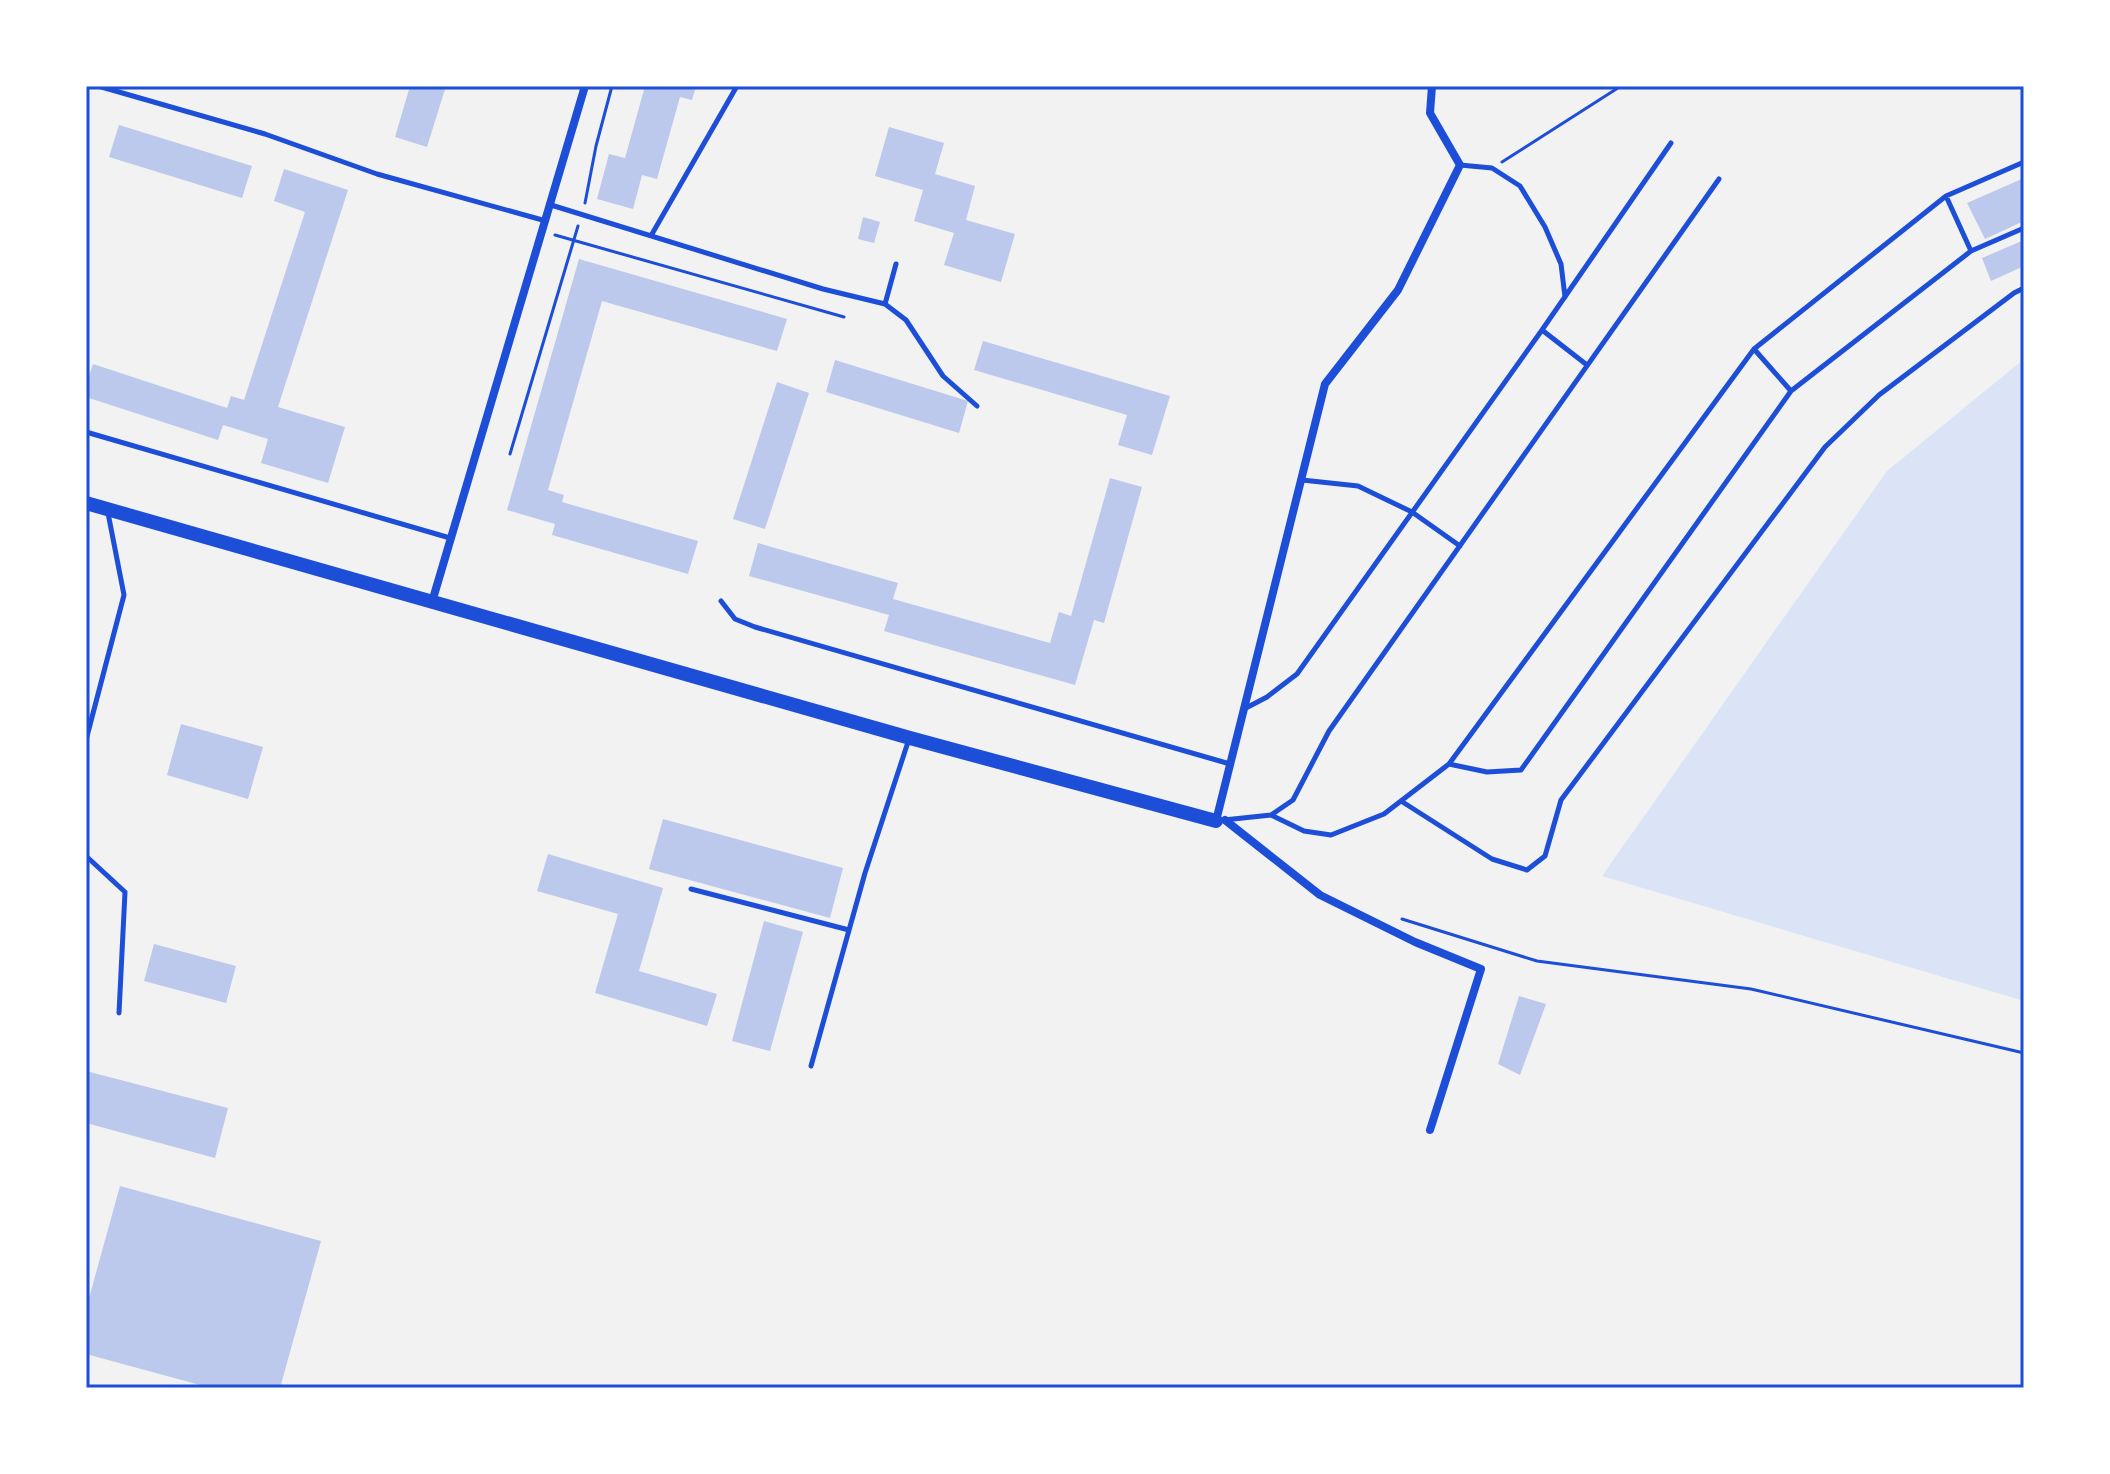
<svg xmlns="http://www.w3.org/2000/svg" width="2110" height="1474" font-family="'Fira Sans',sans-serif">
<rect width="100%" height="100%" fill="#f2f2f2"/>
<path fill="#dbe4f7" d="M2024,359v642l-422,-125 285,-405z"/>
<path fill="#bdc9ec" d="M410,86h36l-19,61 -32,-10z
M645,86h51l-4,14 -12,-3 -23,82 -15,-4 -9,34 -36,-10 12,-45 16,4z
M119,125l133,41 -10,32 -133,-41z
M889,127l55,16 -9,31 40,12 -9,34 49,14 -14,48 -57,-17 10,-32 -40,-12 9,-31 -48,-14z
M284,169l64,21 -70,217 67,20 -17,56 -67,-20 7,-24 -45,-14 -5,15 -132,-43v-12l7,-21 134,44 4,-12 13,4 61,-188 -31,-11z
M2024,178v43l-39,18 -18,-36z
M863,217l17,5 -6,21 -16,-4z
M2024,240v26l-33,15 -9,-23z
M579,259l208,60 -10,32 -175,-50 -54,189 16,5 -2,7 136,39 -10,33 -136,-39 3,-11 -48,-14z
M983,341l187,55 -18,59 -34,-10 9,-30 -153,-45z
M835,360l133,41 -9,32 -133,-41z
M777,382l32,11 -44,136 -32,-10z
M1110,478l32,9 -38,136 -10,-3 -19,65 -191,-54 5,-16 -140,-39 9,-33 140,40 -5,16 157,44 9,-31 12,4z
M181,724l82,23 -15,52 -81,-24z
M663,819l180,49 -13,50 -181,-49z
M548,854l115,34 -24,83 78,23 -10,32 -112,-33 23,-79 -81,-23z
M764,921l39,11 -33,119 -38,-10z
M154,944l82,22 -10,37 -82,-22z
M1519,996l27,8 -26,71 -22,-11z
M86,1071l142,37 -13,50 -129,-35z
M120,1186l201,55 -41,147h-69l-125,-34v-45z"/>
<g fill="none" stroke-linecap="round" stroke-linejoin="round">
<path stroke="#1d4ed8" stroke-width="3" d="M1502,162l119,-76
M585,203l11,-57 16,-60
M555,235l289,82
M510,454l68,-228
M1402,919l135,42 214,28 273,64"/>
<path stroke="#1d4ed8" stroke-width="5" d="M98,86l167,48 112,40 169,47
M1460,165l32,3 28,18 25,41 16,37 4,33
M1946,196l25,55
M551,205l272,84 62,15 21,16 37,56 34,30
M652,234l85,-148
M885,304l11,-40
M1542,330l45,35
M1754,349l37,42
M86,432l364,106
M1302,480l56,6 54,26 48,34
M721,601l14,18 20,8 475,137
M1244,709l23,-12 30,-23 245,-344 129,-187
M86,740l38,-145 -16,-82
M1449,764l38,8 34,-2 270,-379 180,-140 53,-23
M1401,801l91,58 35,11 18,-14 16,-56 264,-353 54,-52 135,-102 10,-5
M1271,815l33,16 27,4 53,-21 65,-50 305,-415 192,-153 78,-34
M1224,820l47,-5 22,-15 36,-69 390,-552
M86,856l39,36 -6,121
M691,889l158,41
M811,1066l54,-193 44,-134"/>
<path stroke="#1d4ed8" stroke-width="8" d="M432,602l153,-516
M1225,820l95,75 95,47 66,27 -51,161
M1216,821l109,-437 73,-94 62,-125 -30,-52 2,-27"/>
<path stroke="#1d4ed8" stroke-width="14" d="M86,503l824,235 306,83"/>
</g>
<rect width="2110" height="1474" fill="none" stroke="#ffffff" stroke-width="176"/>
<rect x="88" y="88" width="1934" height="1298" fill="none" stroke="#1d4ed8" stroke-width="3"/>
</svg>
